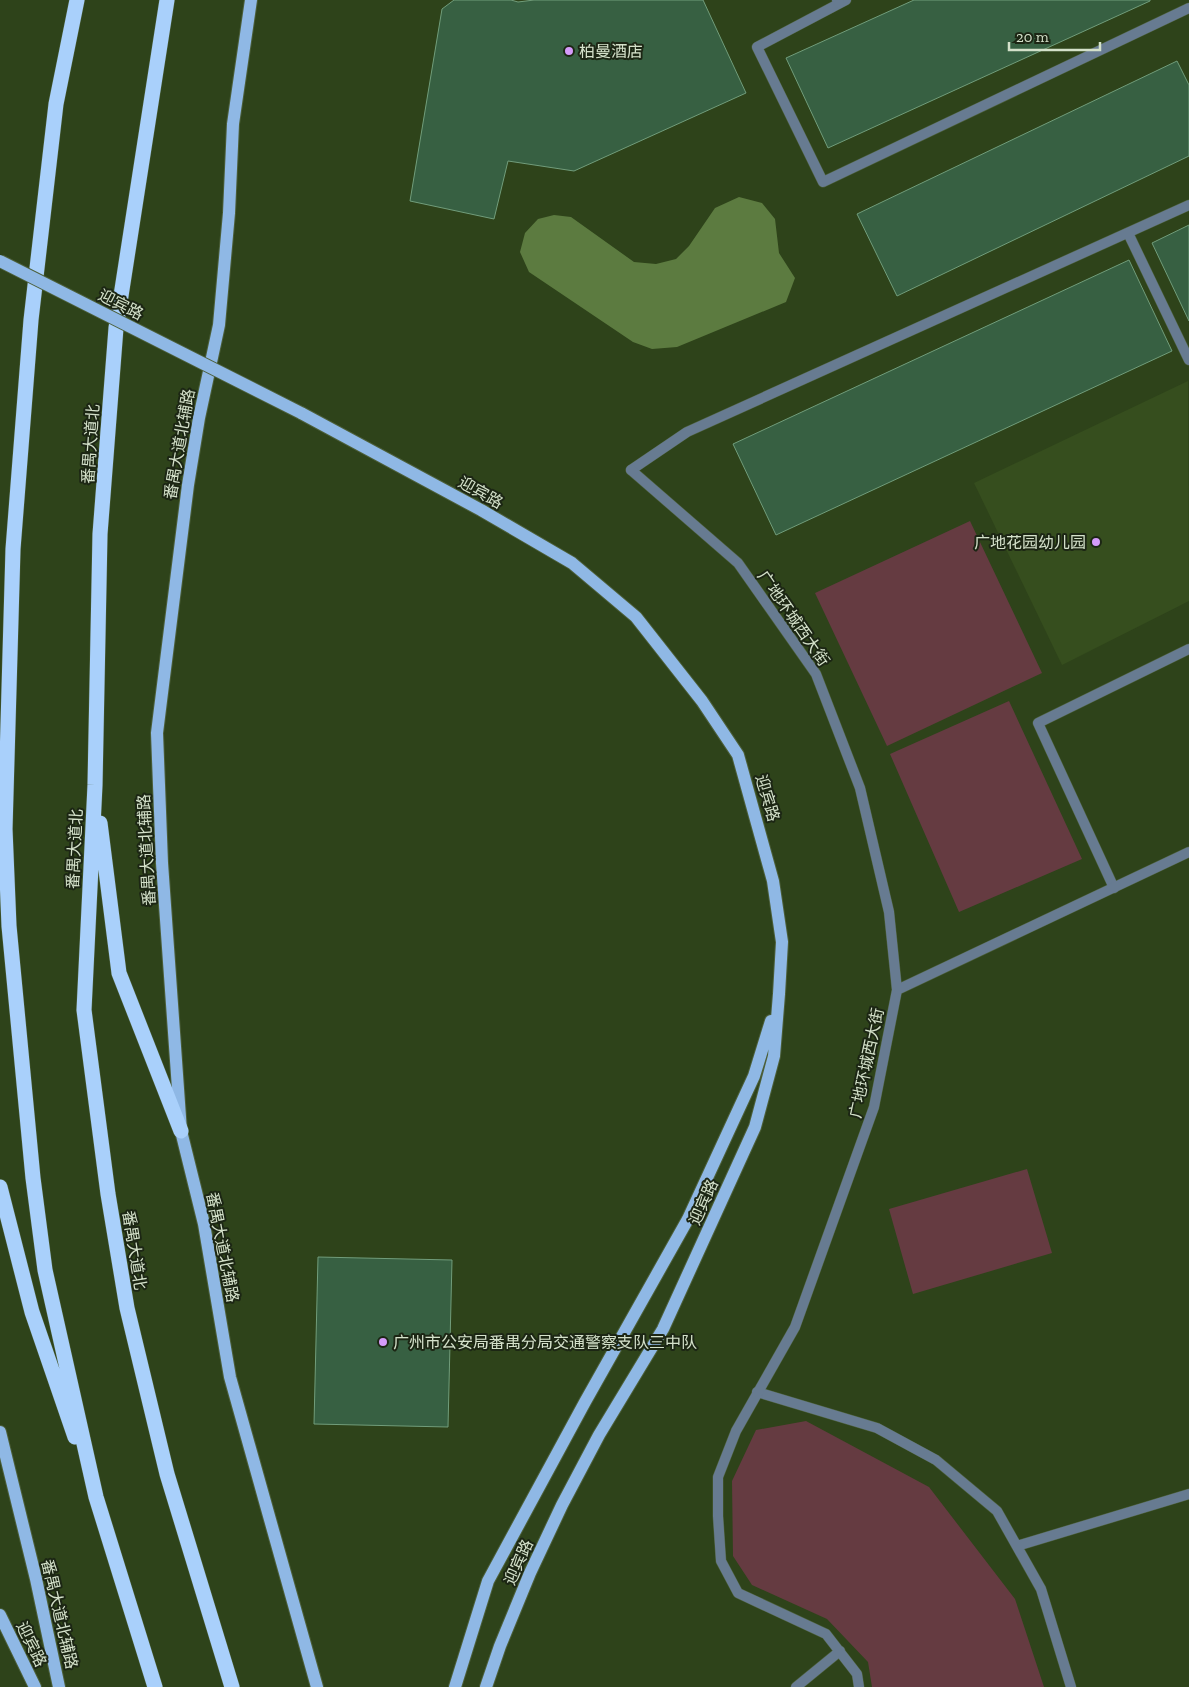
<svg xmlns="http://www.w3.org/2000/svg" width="1189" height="1687" font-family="'Zilla Slab','Noto Sans SC',serif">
<rect width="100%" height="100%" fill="#2e431a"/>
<path fill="#364e1e" d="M1188,381l1,220 -127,64 -88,-182z"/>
<path fill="#653b41" d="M970,521l72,152 -155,73 -72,-153z
M1009,701l73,158 -123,53 -69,-158z
M1027,1169l25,84 -139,41 -24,-85z
M806,1421l123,66 86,112 29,88h-172l-4,-25 -41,-43 -75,-34 -19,-29 -1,-75 24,-51z"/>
<path fill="#5c7b40" d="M739,197l23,6 13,16 4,34 16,25 -9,24 -109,45 -25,2 -19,-7 -104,-70 -9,-20 5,-19 13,-14 16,-4 17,2 63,45 22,2 20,-5 13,-13 26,-38z"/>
<path fill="#376042" stroke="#719d7b" d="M454,0h57l7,2 16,-2h169l43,93 -172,78 -66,-10 -14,58 -84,-18 32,-192z
M914,0h236v1l-322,147 -42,-90z
M1177,61l12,24v71l-292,140 -40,-82z
M1189,225v96l-37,-78z
M1129,260l43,91 -396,184 -43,-91z
M318,1257l134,3 -4,167 -134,-3z"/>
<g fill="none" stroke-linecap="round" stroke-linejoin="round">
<defs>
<path id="lane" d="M846,0l-89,47 66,135 366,-174
M1128,233l61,127
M631,470l56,-38 502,-227
M1114,888l-76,-165 151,-74
M757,1392l120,36 59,32 61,51 44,78 30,98
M1017,1546l172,-52"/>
<path id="street" d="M837,0l2,3
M631,470l107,93 78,111 44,114 29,124 8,78 -23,117 -79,220 -59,104 -18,46v39l3,45 17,32 88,41 31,40 2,13
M897,990l292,-138
M796,1687l44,-36"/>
<path id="primary" d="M251,0l-18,124 -4,89 -10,112 -20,93 -11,67 -31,248 5,130 19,268 23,93 26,153 87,310
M301,413l180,97 91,53 64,54 66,84 36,54 35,126 9,61 -3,52 -5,62 -19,71 -92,202 -64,106 -37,70 -32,68 -30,73 -14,41
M0,1432l36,147 23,108
M0,1615l35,72
M455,1687l33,-106 97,-179 103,-183 66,-143 17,-55"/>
<path id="highway" d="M77,0l-21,104 -25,216 -18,229 -8,280 4,97 24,252 12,92 51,227 59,190
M167,0l-51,328 -16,206 -5,251 -11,225 24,184 19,114 40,166 65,213
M100,823l19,150 62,158
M0,1187l32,125 43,125"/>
</defs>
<use href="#lane" stroke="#4c5f3a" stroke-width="11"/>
<use href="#street" stroke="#4c5f3a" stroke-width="11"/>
<use href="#primary" stroke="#4c5f3a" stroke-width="14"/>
<use href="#highway" stroke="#4c5f3a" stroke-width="16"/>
<use href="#lane" stroke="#677b91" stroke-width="10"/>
<use href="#street" stroke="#677b91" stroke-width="10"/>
<use href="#primary" stroke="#8fb8e5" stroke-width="12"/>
<use href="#highway" stroke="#a9d0fb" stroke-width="15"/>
<defs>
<path id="primary-bridge" d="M0,261l301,152"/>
</defs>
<use href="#primary-bridge" stroke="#4c5f3a" stroke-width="14" stroke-linecap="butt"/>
<use href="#primary-bridge" stroke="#8fb8e5" stroke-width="12"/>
</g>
<g fill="#d59bfa" stroke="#1c2614" stroke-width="2">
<circle cx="569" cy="51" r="5"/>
<circle cx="1096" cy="542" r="5"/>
<circle cx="383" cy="1342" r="5"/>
</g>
<g text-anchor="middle" stroke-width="4" stroke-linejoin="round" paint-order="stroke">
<g font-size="16" fill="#d4e1ca" stroke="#1c2614" text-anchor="start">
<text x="579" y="57">柏曼酒店</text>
<text x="1086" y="548" text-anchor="end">广地花园幼儿园</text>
<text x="393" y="1348">广州市公安局番禺分局交通警察支队三中队</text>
</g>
<g font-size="16" fill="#d4e1ca" stroke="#1c2614">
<text transform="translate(121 304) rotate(27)" y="6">迎宾路</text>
<text transform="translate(90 444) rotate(-86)" y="6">番禺大道北</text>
<text transform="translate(179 444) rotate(-80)" y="6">番禺大道北辅路</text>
<text transform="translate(481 492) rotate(29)" y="6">迎宾路</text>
<text transform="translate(794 618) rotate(55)" y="6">广地环城西大街</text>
<text transform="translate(768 798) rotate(74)" y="6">迎宾路</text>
<text transform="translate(74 849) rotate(-87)" y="6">番禺大道北</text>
<text transform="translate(146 850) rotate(-93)" y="6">番禺大道北辅路</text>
<text transform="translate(866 1063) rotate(-78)" y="6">广地环城西大街</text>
<text transform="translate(703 1202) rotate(-66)" y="6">迎宾路</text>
<text transform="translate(223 1247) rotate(79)" y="6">番禺大道北辅路</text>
<text transform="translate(135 1250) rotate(81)" y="6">番禺大道北</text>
<text transform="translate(518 1562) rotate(-66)" y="6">迎宾路</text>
<text transform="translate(60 1614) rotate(77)" y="6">番禺大道北辅路</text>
<text transform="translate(32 1644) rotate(64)" y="6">迎宾路</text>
</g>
</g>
<path d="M1009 42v8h91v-8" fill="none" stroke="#d4e1ca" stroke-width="2.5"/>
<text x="1016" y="42" font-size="15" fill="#d4e1ca" stroke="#1c2614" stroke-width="4" paint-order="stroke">20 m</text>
</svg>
